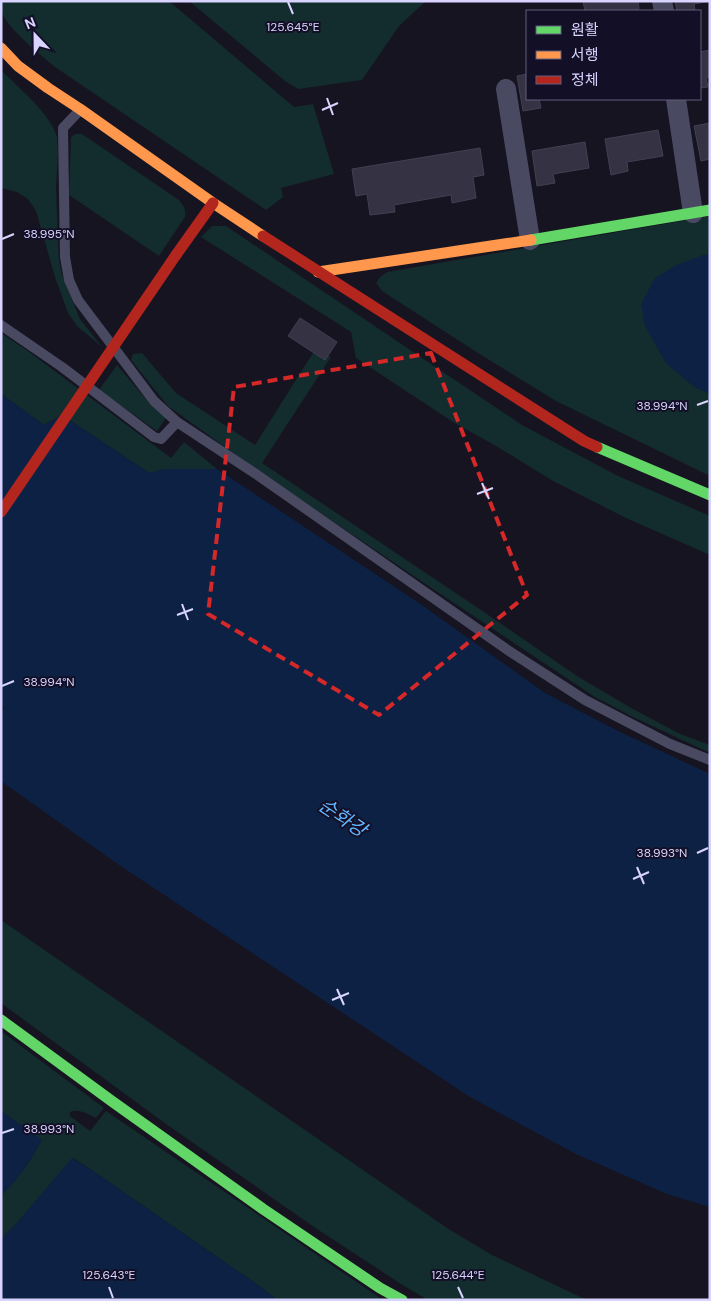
<svg xmlns="http://www.w3.org/2000/svg" width="711" height="1301" font-family="'DM Sans','Noto Sans KR',sans-serif">
<rect width="100%" height="100%" fill="#161421"/>
<path fill="#132c2d" d="M1,1h168l125,106 19,-3 21,70 -53,14 2,9 -17,13 -211,-143c-15,-13 -45,-36 -53,-54 -1,-3 -1,-8 -1,-12z
M189,1h237l-27,25 -37,54 -64,9 -13,-8z
M1,70l32,31 12,14 8,12 4,10 1,16 -2,34 2,56 1,17 3,15 18,44 22,28 -25,-21 -9,-13 -13,-36 -19,-66 -8,-12 -11,-7 -16,-4z
M75,134h7l97,66c5,6 7,9 6,17l-26,39 -90,-61 2,-57z
M710,216v38l-9,2 -8,130 17,8v82l-154,-75 -78,-48 -96,-62 -6,-8 4,-6 7,-5z
M212,226h14l296,199 94,50 94,41v39l-84,-37 -73,-37 -57,-35 -43,-24 -97,-64 -5,-26 -150,-95z
M1,333l27,18 143,107 13,-16 33,27h-52l-16,4 -87,-58 -18,10 -43,-31z
M316,348l15,9 -69,106 219,147 96,66 56,33 47,25 30,11v8l-77,-36 -38,-20 -171,-114 -167,-113 -89,-64 -37,-46 2,-6 9,-1 34,40 79,52z
M117,365l34,40 15,13 -9,13 -58,-41z
M1,920l446,308 45,27 95,45h-159l-27,-16 -84,-55 -151,-105 -165,-121z
M1,1031l103,77 -8,10c-8,-4 -18,-10 -26,-6v4l20,15 16,-20 277,189h-106l-15,-12 -169,-117 -20,-13 -56,65 -16,16v-44c19,-18 28,-32 40,-54l-40,-30z"/>
<path fill="#0d2144" d="M710,254v140l-17,-8 -27,-23 -21,-37 -4,-22 14,-26 22,-13 24,-9z
M1,394l43,31 18,-10 87,58 16,-4h52l202,134 126,90 75,39 90,42v433l-43,-13 -91,-40 -106,-57 -351,-232 -118,-84v-62l3,-12 -3,-2z
M1,1111l41,29c-13,22 -22,38 -41,55z
M72,1158l21,13 169,117 15,12h-276v-61l16,-16z"/>
<path fill="#343243" stroke="#433f54" d="M583,1h55l1,8 -13,2h-41z
M675,1h35l-16,3 1,7h-18z
M710,50v27l-4,1 2,9 -8,1v-36z
M527,74v25h15h-3l2,9 -18,3 -6,-35z
M710,123v36l-9,2 -7,-35z
M658,130l5,26 -36,6 1,9 -17,4 -6,-36z
M585,142l4,26 -36,6 2,9 -18,3 -5,-35z
M480,148l4,27 -11,2 3,21 -24,5 -1,-8 -57,10 1,7 -25,3 -3,-21 -11,2 -4,-27z
M300,318l37,24 -12,18 -37,-24z"/>
<g fill="none" stroke-linecap="round" stroke-linejoin="round">
<path stroke="#4a4962" stroke-width="10" d="M80,110l-17,18 2,129 4,23 9,20 76,101 23,21 79,52 253,177 76,49 85,44 40,16
M1,325l61,42 92,70 7,2 16,-17"/>
<path stroke="#4a4962" stroke-width="20" d="M662,1l2,10
M506,89l24,151
M676,99l17,114"/>
<path stroke="#63d668" stroke-width="11" d="M531,240l179,-30
M597,447l113,48
M1,1020l112,82 150,107 117,79 22,12"/>
<path stroke="#ff974d" stroke-width="11" d="M1,48l17,18 30,22 32,21 133,94 50,33
M318,272l213,-32"/>
<path stroke="#b3261e" stroke-width="11" d="M263,236l321,205 13,6
M176,255l37,-52"/>
<path stroke="#b3261e" stroke-width="11" d="M1,512l175,-257"/>
</g>
<path fill="none" stroke="#d62828" stroke-width="4" stroke-dasharray="10 6" stroke-linejoin="round" d="M431,353l96,242 -148,120 -171,-101 26,-227z"/>
<path fill="none" stroke="#d9d4ff" stroke-width="2" d="M288,2l5,12M327,98l6,17M322,110l16,-7M2,239l12,-5M697,405l11,-4M482,483l7,16M477,494l16,-6M182,604l6,16M177,615l16,-6M2,686l12,-5M697,853l11,-5M637,867l7,17M633,879l16,-7M337,989l7,16M332,1000l17,-7M2,1133l12,-4M109,1287l4,11M458,1287l5,11"/>
<g text-anchor="middle" stroke-width="4" stroke-linejoin="round" paint-order="stroke">
<g font-size="19" font-style="italic" fill="#62b6ff" stroke="#130f26">
<text transform="translate(343 817) rotate(34)" y="7">순화강</text>
</g>
</g>
<g font-size="12" text-anchor="middle" fill="#d9d4ff" stroke="#130f26" stroke-width="4" stroke-linejoin="round" paint-order="stroke">
<text x="293" y="31">125.645°E</text>
<text x="49" y="238">38.995°N</text>
<text x="662" y="410">38.994°N</text>
<text x="49" y="686">38.994°N</text>
<text x="662" y="857">38.993°N</text>
<text x="49" y="1133">38.993°N</text>
<text x="109" y="1279">125.643°E</text>
<text x="458" y="1279">125.644°E</text>
</g>
<rect width="711" height="1301" fill="none" stroke="#d9d4ff" stroke-width="5"/>
<rect x="526" y="10" width="175" height="90" fill="#130f26" stroke="#625e7d"/>
<rect x="536" y="26" width="25" height="8" fill="#63d668" stroke="#625e7d"/>
<text x="571" y="35" font-size="15" fill="#d9d4ff">원활</text>
<rect x="536" y="51" width="25" height="8" fill="#ff974d" stroke="#625e7d"/>
<text x="571" y="60" font-size="15" fill="#d9d4ff">서행</text>
<rect x="536" y="76" width="25" height="8" fill="#b3261e" stroke="#625e7d"/>
<text x="571" y="85" font-size="15" fill="#d9d4ff">정체</text>
<g transform="translate(35 35) rotate(338)" stroke="#130f26" stroke-width="4" paint-order="stroke">
<path d="M0-4L9 19L0 12L-9 19Z" fill="#d9d4ff"/>
<text y="-8" font-size="14" font-weight="bold" text-anchor="middle" fill="#d9d4ff">N</text>
</g>
</svg>
